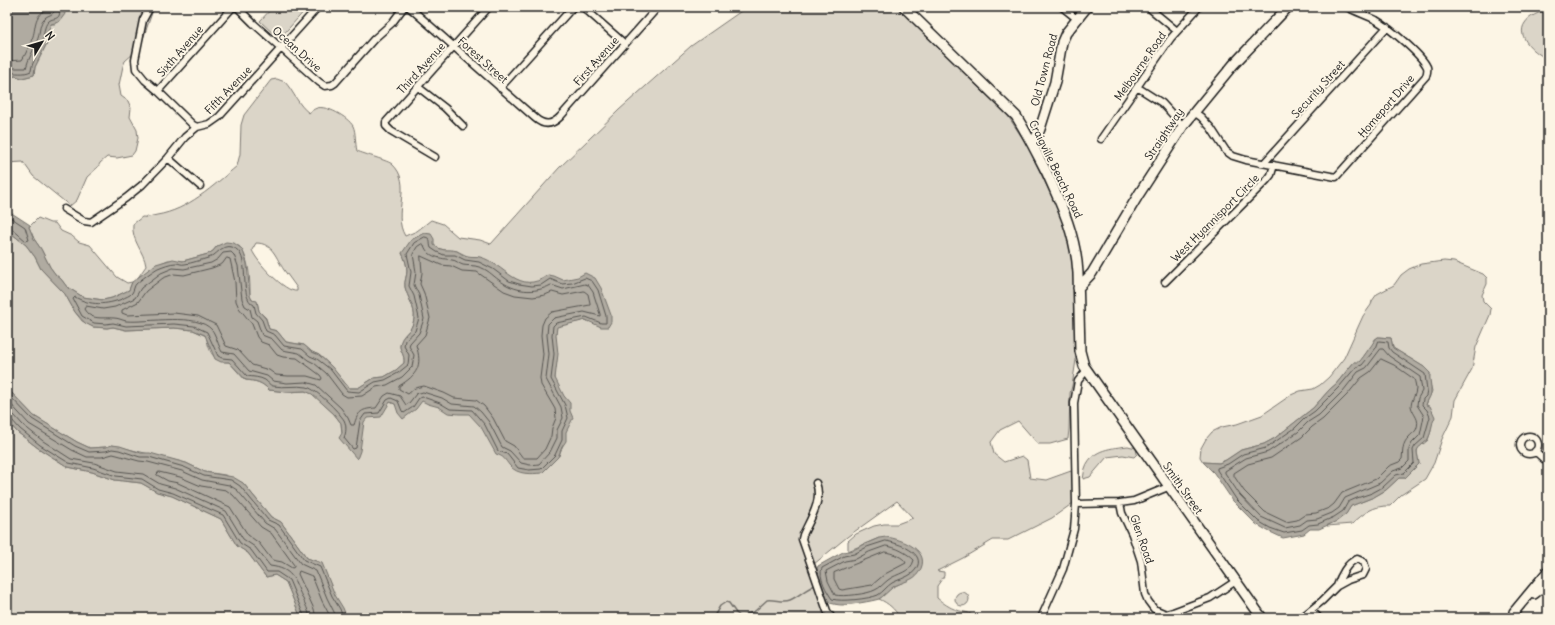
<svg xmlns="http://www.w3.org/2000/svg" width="1555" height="625" font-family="Delius,sans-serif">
<rect width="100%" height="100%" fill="#fcf5e5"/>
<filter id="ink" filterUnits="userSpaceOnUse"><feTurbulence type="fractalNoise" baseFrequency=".025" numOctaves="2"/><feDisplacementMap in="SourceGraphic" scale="8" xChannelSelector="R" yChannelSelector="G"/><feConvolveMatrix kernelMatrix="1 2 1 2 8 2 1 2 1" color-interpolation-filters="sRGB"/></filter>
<g filter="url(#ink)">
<path fill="#dbd5c8" stroke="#7c7872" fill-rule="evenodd" d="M63,7h91l-11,32 -9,14 -9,8 -2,5 -4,19 2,11 7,5 3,7 -1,9 7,13 1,8 -3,13 -3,4 -15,3 -10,-1 -7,6 -2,4 -11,10 -10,23 -7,6 -37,-30 -10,-14 -16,1v-86l9,-1 6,2 12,-3 1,-8 12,-24 1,-11 3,-8h4l9,-10z
M273,7h35l-29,32 -19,-18z
M747,7h150l111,109 21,32 36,77 8,34 3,101 -4,26 -2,7 -1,36 -1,10 -18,5h-12l-20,-23 -18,9 -9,12 3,12 10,8 18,-6 5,4 3,18 16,2 25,-9 3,7 -1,25 -21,15 -44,22h-15l-30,18 -26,13 7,1v4l-7,10v12c6,5 13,10 20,12 8,3 12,1 18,8h-75c-5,-9 -12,-15 -21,-19l14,-12 19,-9 -33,-40 -31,13v-10l8,-7 18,-8 10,-2h13l16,-6 -16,-17 -50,36 -33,27c4,19 9,38 20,54h-490l-23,-55 -14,-5 -26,-36 -10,-5 -28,-34 -18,-8 -20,-3 -19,-9 -74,-18 -6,2 -16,1 -13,-6 -43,-26 -27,-28v-158l19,15 9,12 6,12 24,25 10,18 7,9 11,6 14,1 6,-1 13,3 48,-2 19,2 13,6c3,14 6,26 23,26l16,18c11,1 17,2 24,10l18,2 18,-1 8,3 21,20 7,9 1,10 48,-31 5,2 21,-5 48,9 95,48 3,-9 -7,-69 1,-17 -4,-20 5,-15 29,-6 3,2 -48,-37 -21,-3 -63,-31c-9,-1 -16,0 -24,-6l-31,8c3,6 5,12 5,18 0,5 -3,10 -2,16 2,10 11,21 9,32 -2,14 -13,14 -14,27 0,5 5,9 4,17l-8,7 -12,7 -10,1 -16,10h-9l-20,-24 -10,-9 -7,-3 -8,-7 -18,-3 -9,-11 -8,-2 -3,-11 -7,-7 -2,-9 -5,-2 -2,-4c0,-15 0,-38 -11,-50h-22l-4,5 -5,3 -25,7 -15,-1 -12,5 -19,14 9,-13c-2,-15 -15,-25 -13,-42l9,-7c6,1 9,-1 15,-2 31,-5 56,-29 80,-49l3,-12 1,-29 3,-10 27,-35 6,-1 8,3c9,10 13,23 24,31 2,-2 5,-4 8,-5 9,-3 31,9 36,18 3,6 2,17 4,25 7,3 32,10 35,13 22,20 -1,49 13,72l12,-5 14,-11 12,4 15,13 22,3 11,4 68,-76 60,-58 72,-64zM256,243c17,0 20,15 28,27 4,6 9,12 13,18v3c-12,2 -41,-30 -45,-41z
M1547,10h1v49c-12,-5 -33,-22 -23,-36 4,-7 15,-11 22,-13z
M38,218l12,5h5l6,8 11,5 7,6 11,3 27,32 10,6 5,-1 -3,8 -17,8 -9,2 -20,-3 -16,-10 -6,-8 -5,-4 -6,-8 -9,-18 -7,-10 -5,-12z
M1444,261l10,1 29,12 4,4v6l-5,11 1,6 8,8 -1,6 -14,32 -4,22 -17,31 -2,16 -11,23 -8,24 -9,16 -24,16 -11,11c-17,-1 -27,8 -38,18l-25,2 19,-12 5,-8 23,-9 12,-7 13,-12h6l14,-14 -2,-12 1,-4 10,-8 3,-9 1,-9 -6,-17 6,-14 -3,-11 1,-7 -6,-6 -31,-19 -2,-10 -13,-1 -3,2 -3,6 -13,18 -5,-1 -18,22 -6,5 -17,19 -38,30 -11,6 -23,6 -15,10 -7,3 -16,-1 -3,-5 1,-9 5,-9 6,-7 10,-5 15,-3 25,-9 29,-20 9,-4 13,-2 7,-4 9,-8 15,-19 19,-42 8,-11 1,-4 5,-7 17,-9 7,-10 8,-6 12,-5z
M7,420l10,12 21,16 30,19 24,5 23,8 26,3 16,9 15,4 49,23 16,27 11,7 18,24 9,-2 11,7 15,36h-294z
M1128,446l8,2 1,6 -3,3 -11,-2 -16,2 -17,20 -7,2c1,-4 1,-9 3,-13 7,-17 26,-18 42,-20z
M955 599a7 7 0 1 1 14 0a7 7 0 1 1-14 0Z"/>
<path fill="#b0aba1" stroke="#75726c" d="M10,7h53l2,7 -6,8 -8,2 -3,8 -1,11 -12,24 -1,8 -12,3 -6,-2 -9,1v-64z
M7,210l23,15 -1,2 5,12 7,10 9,18 6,8 5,4 6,8 16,10 20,3 9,-2 17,-8 3,-8 24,-18 17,-5 10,2 25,-7 5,-3 4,-5 9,-4 8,1 8,6 2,5 3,10 3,32 2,4 5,1 2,10 7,8 3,10 8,2 9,11 18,3 8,7 7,3 13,12 17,21h9l16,-10 10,-1 12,-7 8,-7c1,-8 -4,-12 -4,-17 1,-13 12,-12 14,-27 2,-11 -7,-22 -9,-32 -1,-6 2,-11 2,-16 0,-6 -2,-12 -5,-18l9,-13 13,-7 7,1 3,5v6c10,8 13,3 23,6 4,2 6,5 11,5 4,1 8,0 12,1 24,6 39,40 68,18l6,1 9,4 15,-3 7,-4 10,5 6,10 10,27v7l-3,5h-7l-15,-7 -29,7 -1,8 2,19 -3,24 9,18 6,7v8l3,7 -7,14v9l-4,6 -4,10 -16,16c-11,1 -24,2 -32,-7 -6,-7 -5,-9 -14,-12l-15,-27 -12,-13h-10l-11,-1 -9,-6 -11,-3 -6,-3 -6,8 -13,10 -5,-6 -3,-9 -5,-2 -9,15 -14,1 -3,4 -4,29 -3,8 -18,-21 3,-5 -1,-10 -7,-9 -22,-20 -7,-3 -18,1 -18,-2c-7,-8 -13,-9 -23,-10l-17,-18h-8l-6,-3 -10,-24 -12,-5 -19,-2 -48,2 -13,-3 -6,1 -14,-1 -8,-4 -10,-11 -10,-18 -24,-25 -6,-12 -9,-12 -19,-15z
M1378,337l13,1 2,10 31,19 6,6c-1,7 2,13 1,20 -1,5 -4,7 -5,12l4,1 5,11c-4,7 -3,15 -7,22 -2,4 -10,7 -11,12 0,3 2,10 2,13l-14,14h-6l-13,12 -12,7 -23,9 -5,8 -9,7 -18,8h-9l-6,5 -21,4 -15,-7 -12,-7 -23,-23 -19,-28 -11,-11 16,1 7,-3 15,-10 23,-6 11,-6 38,-30 17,-19 6,-5 18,-22h5c5,-5 16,-23 19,-25z
M7,388l27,28 43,26 13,6 16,-1 6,-2 8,1 21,7h9l36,10 19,9 28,5 10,6 28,34 10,5 26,36 15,5 13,32 8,13 4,10h-46l-15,-36 -11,-7 -9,2 -18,-24 -11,-7 -16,-27 -49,-23 -15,-4 -16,-9 -26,-3 -23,-8 -24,-5 -30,-19 -21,-16 -10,-12z
M886,537c16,2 47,14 33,35 -5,9 -18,10 -26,15 -5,4 -9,9 -14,12 -6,2 -30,6 -37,6 -4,0 -8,-1 -12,-2 -7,-10 -16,-25 -12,-37l25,-14 10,-2 12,-6 14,-6z"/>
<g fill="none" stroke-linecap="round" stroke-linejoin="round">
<path stroke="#575551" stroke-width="1" d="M7,61l15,-1c4,-6 7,-14 10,-21 5,-12 0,-23 16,-30v-2
M7,68h19c2,-9 8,-18 11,-27 3,-7 2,-15 6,-21 5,-7 12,-3 12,-13
M7,73c9,-1 16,2 24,-2 1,-11 10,-20 12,-31 1,-6 1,-14 5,-18 5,-6 13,1 12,-15
M7,215l18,12 4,13 -3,1 -15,-13h-4
M425,237c7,1 4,6 6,11l6,4 7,3h11l10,5 14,2 14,7 16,12 10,3 13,2 9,-1 9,-6 12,5 10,-1 13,-5 7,3 6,9 8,26v7h-5l-15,-6 -30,6 -3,3 -1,9 2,19 -3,25 14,26 3,13 -6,13v9l-7,15 -14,14 -12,1 -11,-2 -11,-14 -9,-3 -13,-26 -13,-15 -22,-1 -10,-6 -17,-6 -4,1 -6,9 -9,6 -2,-2 -4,-10 -7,-3 -4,2 -8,13 -14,1 -5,7 -4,27 -3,1 -9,-11c2,-5 3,-12 0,-18 -6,-9 -27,-30 -37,-33 -11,-2 -23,1 -34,-1 -4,-1 -5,-4 -8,-6 -5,-3 -12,-3 -18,-4l-15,-17 -10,-1 -4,-2 -11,-24 -13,-6 -20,-2 -48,2 -13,-3 -7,1 -12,-1 -12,-7 -9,-17 2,-2c16,9 31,8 47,2 3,-2 8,-3 10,-6 2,-3 2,-7 4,-9 3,-3 18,-14 22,-16 5,-2 12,-5 18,-5 3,0 5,2 9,1 7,-1 16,-4 23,-6 9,-2 13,-14 24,-11 21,6 5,50 22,58l2,8 6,7 4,11 9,4 9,11 18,3 8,7 7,3 13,10 17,22 12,1 16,-10 10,-2 13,-7 10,-8 1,-10 -5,-9 1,-6 10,-9 4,-13 -5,-22 -5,-10 2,-14 -4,-18 7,-11z
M422,244l2,1c4,13 17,13 28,15 4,0 7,4 11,5 5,1 11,0 16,2 8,2 13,8 20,13 16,12 35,14 52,5l12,4 22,-5 3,1 5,7 7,22v2l-16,-4 -30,6 -6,6 -1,11 2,19 -3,25 15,28 2,11 -6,12v8l-7,14 -11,12 -9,1 -9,-2 -11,-12 -8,-4 -13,-25 -8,-10 -7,-6 -22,-2 -10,-6 -19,-6 -7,2 -7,9 -3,2 -6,-9 -11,-3 -5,3 -8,12c-14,1 -18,3 -22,17h-3l-3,-7 -7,-10 -25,-23 -10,-3 -19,1 -14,-2 -6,-5 -18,-5 -15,-17 -12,-2c-3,-5 -7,-19 -10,-22 -15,-18 -65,-7 -86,-9 -4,-1 -8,-3 -12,-3 -12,-1 -23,3 -30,-9l2,-3 17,3 12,-2 20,-9 6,-10 20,-15 12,-5 11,1 27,-6 7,-4 5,-6 8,-1 3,3 4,11 4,33 3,7 5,3 2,8 5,4 5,14 10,4 10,11 17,3 9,7 6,3 12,10 16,21 5,3 15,-1 14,-9 11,-2 15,-8 10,-10 2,-12 -5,-9 1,-3 9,-10 5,-14 -5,-24 -5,-10 2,-13 -3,-18 4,-7z
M421,256l20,9 10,1 11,5 15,1 27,19 11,4 18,2 12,-2 7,-3 11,3 21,-4 4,3 2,9v2l-38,7 -7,6 -3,7 -1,10 2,19 -3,24 1,7 14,24 1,9 -4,10 -1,8 -6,13 -8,9h-14l-9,-12 -9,-5 -12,-23 -9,-12 -8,-6 -22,-2 -10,-5 -20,-7 -9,2 -7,6 -9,-5v-3c18,-11 24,-20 17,-41l9,-10 5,-17 -6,-25 -4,-9 2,-11z
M227,258l3,1 5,23 1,19 3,7 13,16 5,13 4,5 8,3 8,10 6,2 14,1 23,17 2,3 -1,2 -14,-4h-19l-12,-1 -7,-5 -17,-5 -14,-15 -12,-4 -10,-21 -18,-9 -24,-3 -47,2 -5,-2v-3l16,-8 8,-11 17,-13 11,-4 10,1 28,-7 10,-4z
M1379,341l9,1 1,6 3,4 33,22 2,17 -1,5 -3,3 -1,6 5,5 3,7 -6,21 -9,8 -2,4 1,13 -10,10 -8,2 -13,12 -11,6 -15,5 -9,4 -5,9 -9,6 -16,7 -9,1 -7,5 -18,3 -14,-5 -12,-7 -22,-22 -19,-29v-2l11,-4 15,-10 23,-6 29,-20 10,-10 10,-7 24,-24 17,-20 6,-2 14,-17z
M1381,349h2l6,7 31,21 2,14 -4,7 -1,7 7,11 -4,19 -8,8 -3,6v12l-7,7 -9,3 -13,12 -35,15 -6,10 -7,5 -15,6 -10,1 -7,5 -15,3 -24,-11 -21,-22 -15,-22v-2l21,-13 22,-6 30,-20 10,-10 11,-7 24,-24 15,-19 8,-4z
M1381,359l13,6 20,14c1,3 2,7 2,10 0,6 -5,11 -5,17 2,10 10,12 5,24 -2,3 -5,4 -7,7 -7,6 -6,14 -7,22l-3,3 -10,4 -13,13 -34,14 -8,11 -5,4 -13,5 -10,1 -9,6 -11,2 -21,-10 -21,-21 -10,-15v-3l14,-9 23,-6 31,-21 10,-10 11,-8 24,-24 14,-17 9,-6z
M7,393l25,26 43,27 14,6 17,-1 6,-2 7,1 21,7h9l35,10 20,9 27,4 9,6 28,34 11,5 25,35 16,7 12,29 8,13 3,9
M7,400l22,24 43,26 15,7h15l11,-3 4,1 22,6 9,1 34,9 20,9 27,5 8,5 28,33 10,6 26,35 15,7 11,27 10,20
M7,413l7,2 9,10 20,16 28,18 23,4 23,8 26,3 17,10 15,4 51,23 17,28 12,8 15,19c23,3 23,12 32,31 3,7 7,14 8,21
M7,418l4,1 9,10 20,16 29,18 24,5 23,8 26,3 16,10 15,4 50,22 17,28 11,7 16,22h10l12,8 16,38
M159,472l21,5 21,9 25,4 7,5 28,32 10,6 23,32v2l-2,1 -10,-6 -10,-2 -13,-17 -11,-8 -18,-28 -52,-24 -10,-2 -11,-6z
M886,541c12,2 41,12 30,28 -5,8 -17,10 -24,14 -5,3 -9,9 -14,12 -9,4 -37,7 -46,4 -5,-7 -14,-22 -10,-31l22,-12 10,-2 13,-7z
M886,546c10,1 21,7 28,14 -3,13 -17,13 -26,20 -4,3 -8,8 -13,10 -7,4 -32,7 -40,5l-7,-14 -2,-10 19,-10 11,-2 13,-7z
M885,552c7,1 19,5 21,11l-21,11 -13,11 -30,5 -3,-1 -5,-10v-6z
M316,618l-2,-9 -16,-35 1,-3 13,5 10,25 9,17"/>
<path stroke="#75726c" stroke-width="1.5" d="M661,618l6,-5 10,5
M713,618l7,-12 6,-4 3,1 7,10 5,4 14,-6 12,-11c8,-1 16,3 23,0 10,-4 16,-12 26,-15"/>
<defs>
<path id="street" d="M150,7l-7,13 -8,40 1,9 9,11 13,11 35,34 4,2
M237,7l16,16 66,59 6,4 7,-1 3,-2 39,-44 18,-16 12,-16
M409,7l126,111c9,8 17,7 25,-1l98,-110
M583,7l42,37
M1062,7l15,12
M1148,7l29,24
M418,87l27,21 18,18
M1137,87l25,16 21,23
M500,88l73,-81
M158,91l75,-84
M1194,112l7,5 10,11 15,23 7,5 13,4 90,17 90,-101c1,-3 2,-6 1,-9 -6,-13 -39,-40 -51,-47 -10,-5 -20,-8 -29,-13
M1101,139l70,-101 28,-31
M435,157l-44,-26 -5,-5v-4l103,-115
M168,158l32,28
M1264,163l123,-136
M64,209l20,12 7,1 35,-24 16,-13 26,-27 17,-21 12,-10 12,-3 10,-7 99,-110
M1165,282l102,-102 4,-5 3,-10
M1520 445a9 9 0 1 1 18 0a9 9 0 1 1-18 0Z
M1535,451l13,12
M816,483c7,18 -6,36 -13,52l-1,4 25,72 5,7
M1120,503l2,10 10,21 9,27 4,33 3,7 6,8 12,5 7,-2 37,-14 26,-17
M1076,504l44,-1 14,-2 34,-14
M1311,610l8,8
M1041,618l22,-49 11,-40 2,-25 -2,-101 4,-22 8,-10
M1301,618l21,-17 15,-15 11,-6 15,-5 3,-6 -2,-7 -7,-3c-10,3 -17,18 -20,27"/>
<path id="secondary" d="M904,7l112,109c12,19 21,38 31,57 15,33 29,63 31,100l2,78 4,15 178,252
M1033,144l7,-15 15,-47 7,-40 4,-9 21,-26
M1078,288l14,-15 47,-79 44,-68 50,-61 55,-58
M1534,594l14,-11
M1514,612l34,-41"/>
</defs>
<use href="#street" stroke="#1c1c1c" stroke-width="9"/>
<use href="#secondary" stroke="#1c1c1c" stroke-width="12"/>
<use href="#street" stroke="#fcf5e5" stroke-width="6"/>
<use href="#secondary" stroke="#fcf5e5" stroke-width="9"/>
</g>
</g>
<g text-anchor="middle" stroke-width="4" stroke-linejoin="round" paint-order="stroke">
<g font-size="11" fill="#1c1c1c" stroke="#fcf5e5">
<text transform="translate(297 49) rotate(42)" y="4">Ocean Drive</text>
<text transform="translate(180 51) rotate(-49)" y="4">Sixth Avenue</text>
<text transform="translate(483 60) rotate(42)" y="4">Forest Street</text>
<text transform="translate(596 61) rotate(-48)" y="4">First Avenue</text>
<text transform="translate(1140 66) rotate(-55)" y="4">Melbourne Road</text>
<text transform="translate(421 68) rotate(-48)" y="4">Third Avenue</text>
<text transform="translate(1044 70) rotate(-75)" y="4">Old Town Road</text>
<text transform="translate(1318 89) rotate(-48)" y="4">Security Street</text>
<text transform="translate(228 90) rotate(-46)" y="4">Fifth Avenue</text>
<text transform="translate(1386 106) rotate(-49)" y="4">Homeport Drive</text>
<text transform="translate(1164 134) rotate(-56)" y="4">Straightway</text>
<text transform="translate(1056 169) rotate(64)" y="4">Craigville Beach Road</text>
<text transform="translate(1215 218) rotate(-45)" y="4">West Hyannisport Circle</text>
<text transform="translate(1183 488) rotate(55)" y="4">Smith Street</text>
<text transform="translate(1142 539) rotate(71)" y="4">Glen Road</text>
</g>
</g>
<rect width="1555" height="625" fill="none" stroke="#fcf5e5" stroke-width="24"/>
<rect x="12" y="12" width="1531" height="601" fill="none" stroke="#1c1c1c" stroke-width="1.5" filter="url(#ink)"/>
<g transform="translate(42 42) rotate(52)" stroke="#fcf5e5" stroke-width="3" paint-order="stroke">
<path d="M0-3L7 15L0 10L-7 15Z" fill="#1c1c1c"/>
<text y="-6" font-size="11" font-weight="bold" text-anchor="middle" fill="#1c1c1c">N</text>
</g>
</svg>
